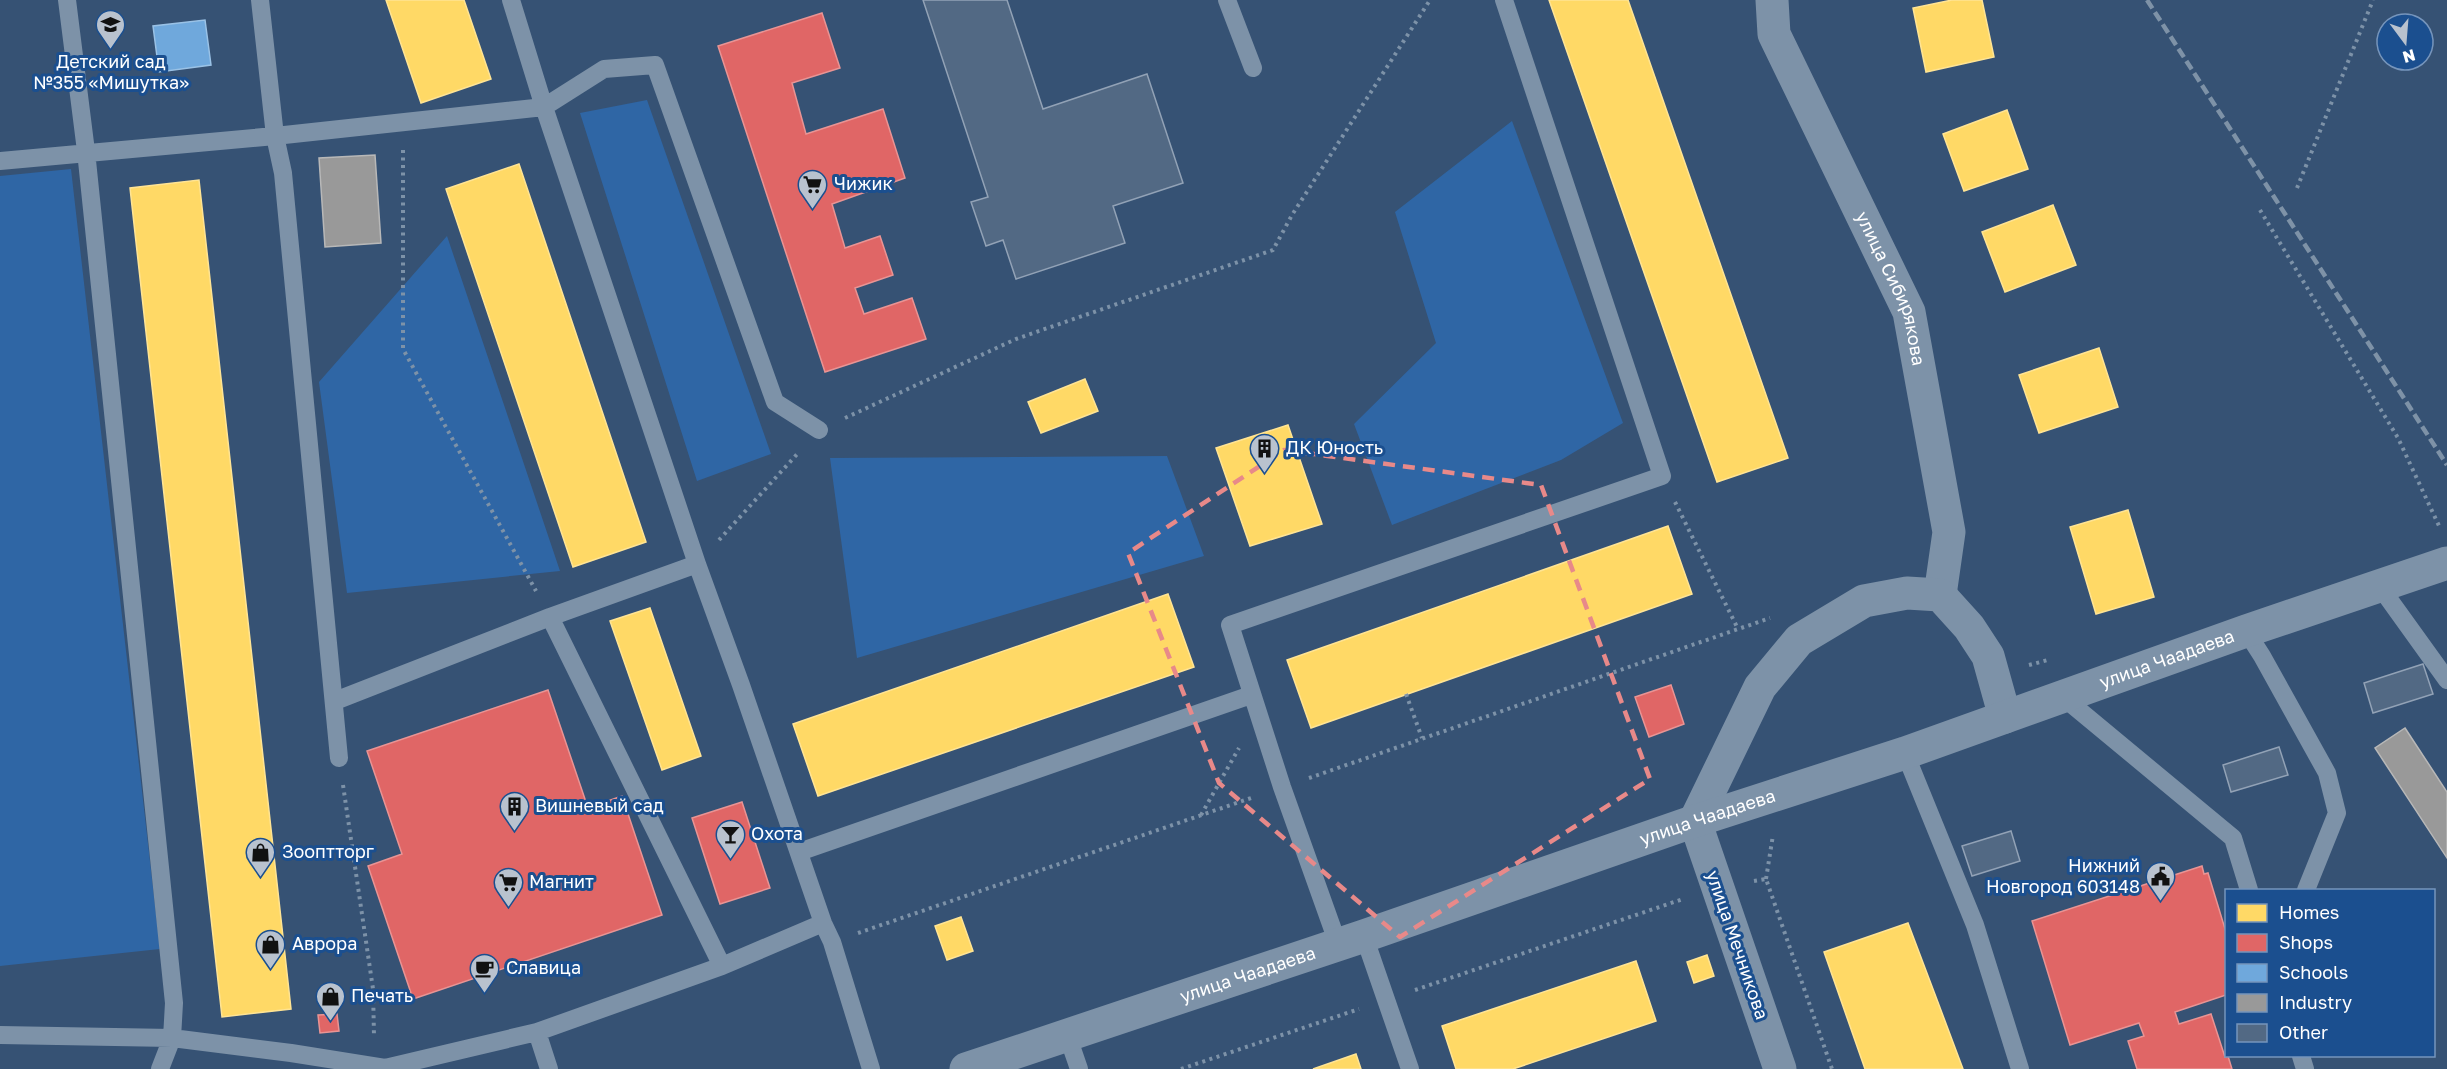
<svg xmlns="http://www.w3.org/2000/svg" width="2447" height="1069" font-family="'Golos Text',sans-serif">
<rect width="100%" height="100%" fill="#365274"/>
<path fill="#2f66a5" d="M647,100l124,354 -74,27 -117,-368z
M1512,121l111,302 -62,37 -169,65 -38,-101 82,-81 -41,-131z
M71,169l89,780 -160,17v-790z
M447,236l113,335 -213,22 -28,-211z
M1167,456l37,100 -347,102 -27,-200z"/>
<path fill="#ffd966" stroke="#ffe494" stroke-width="1.5" d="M386,0h78l27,79 -70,24z
M1549,0h79l160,458 -71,24z
M1952,0h30l12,57 -68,15 -13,-64z
M2007,110l21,59 -64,22 -21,-57z
M519,164l127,378 -73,25 -127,-378z
M199,180l92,829 -69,8 -92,-829z
M2053,205l23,60 -71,27 -23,-60z
M2099,348l19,59 -79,26 -20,-58z
M1085,379l13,32 -57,22 -13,-31z
M1288,425l34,99 -72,22 -34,-98z
M2128,510l26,87 -58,17 -26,-87z
M1668,526l24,68 -381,134 -24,-68z
M1168,594l26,73 -376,129 -25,-72z
M650,608l51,148 -39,14 -52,-149z
M961,917l12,34 -26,9 -12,-34z
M1908,923l31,82 24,64h-98l-41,-117z
M1707,955l7,21 -20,7 -7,-21z
M1636,961l20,60 -143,48h-57l-14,-43z
M1356,1054l5,15h-48z"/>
<path fill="#e06666" stroke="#e99494" stroke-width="1.5" d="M822,13l18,55 -48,15 14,51 77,-25 22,69 -73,26 13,44 35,-12 13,39 -38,13 9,26 48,-16 14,41 -101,33 -107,-326z
M1671,685l13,39 -35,13 -14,-40z
M548,690l40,118 34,-12 40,119 -249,84 -45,-133 34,-12 -35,-103z
M742,802l28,86 -50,16 -28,-86z
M2202,866l2,8 4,-1 18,59v63l-51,17 4,12 32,-10 14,43 3,-1 4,13h-95l-9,-28 16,-5 -5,-13 -69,22 -38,-124z
M337,1014l2,17 -19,2 -2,-18z"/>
<path fill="#6fa8dc" stroke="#9ac2e6" stroke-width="1.5" d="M205,20l6,45 -52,7 -6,-46z"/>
<path fill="#999" stroke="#b8b8b8" stroke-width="1.5" d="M375,155l6,88 -56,4 -6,-89z
M2405,728l42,64v66l-72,-110z"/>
<path fill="#526984" stroke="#92a2b6" stroke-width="1.5" d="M923,0h84l36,109 104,-35 36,109 -70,23 12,37 -109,36 -13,-39 -17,6 -15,-44 17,-5z
M2423,664l10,30 -60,19 -9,-30z
M2279,747l9,28 -57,17 -8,-27z
M2011,831l9,30 -48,15 -10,-30z"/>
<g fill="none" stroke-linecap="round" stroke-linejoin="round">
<path stroke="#7d92a8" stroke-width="4" stroke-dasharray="3 4.5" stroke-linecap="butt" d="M403,150v199l133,242
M2297,188l76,-188
M2260,210l138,228 42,90
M845,418l171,-79 257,-89 19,-35 138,-215
M1675,502l62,125
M719,540l80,-88
M2029,665l19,-5
M1406,694l16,44
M1309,778l461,-160
M343,785l30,204 1,47
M1201,815l38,-67
M1766,879l7,-44
M1754,881l12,-2 66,190
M858,933l396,-136
M1415,990l268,-91
M1181,1069l178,-60"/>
<path stroke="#7d92a8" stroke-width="18" d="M260,0l15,136 8,37 56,585
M511,0l33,107 60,-38 51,-4 120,337 44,28
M1227,0l26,68
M0,161l275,-25 269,-29 153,457 44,121 82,238 9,19 39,127
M2378,584l69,96
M550,617l147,-53
M2246,631l16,25 65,117 10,40 -31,77
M2063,697l170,141 16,52
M335,701l215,-84 172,349
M1905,753l70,172 45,144
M799,852l452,-157
M1364,936l46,133
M1338,944l-56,-157 -52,-162 432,-149 -158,-476
M537,1032l12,37
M1067,1034l12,35
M0,1035l172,3 2,-35 -88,-852 -19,-151
M2301,1056l4,13
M160,1069l12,-31 119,15 94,15 152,-36 185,-66 101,-43"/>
<g stroke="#7d92a8" stroke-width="33">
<path id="s1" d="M1772,0l2,34 135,278 40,220 -9,63"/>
<path d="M1780,1069l-85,-248 65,-134 39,-47 65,-39 43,-8 33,2 29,32 19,29 17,61"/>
</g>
<path stroke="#7d92a8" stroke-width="33" id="s2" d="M966,1069l398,-133 331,-115 210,-68 341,-122 201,-68"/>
<path stroke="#7e92a7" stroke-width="4.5" stroke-dasharray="10 4.5" stroke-linecap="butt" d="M2147,0l300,465"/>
</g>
<path fill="none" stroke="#e88989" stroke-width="4.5" stroke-dasharray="12 8" stroke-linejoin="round" d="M1284,450l257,35 109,294 -250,158 -181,-154 -91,-230z"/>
<defs>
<symbol id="school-pin" viewBox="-11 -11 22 30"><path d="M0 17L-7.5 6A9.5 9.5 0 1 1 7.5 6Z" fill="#b9c2ce" stroke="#1b4f8f"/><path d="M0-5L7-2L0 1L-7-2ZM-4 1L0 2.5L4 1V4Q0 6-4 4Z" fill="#111"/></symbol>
<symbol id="supermarket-pin" viewBox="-11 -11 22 30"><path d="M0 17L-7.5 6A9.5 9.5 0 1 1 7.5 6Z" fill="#b9c2ce" stroke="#1b4f8f"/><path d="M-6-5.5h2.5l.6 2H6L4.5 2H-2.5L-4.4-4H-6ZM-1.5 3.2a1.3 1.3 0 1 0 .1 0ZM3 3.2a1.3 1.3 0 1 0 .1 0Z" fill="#111"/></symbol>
<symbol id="building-pin" viewBox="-11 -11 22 30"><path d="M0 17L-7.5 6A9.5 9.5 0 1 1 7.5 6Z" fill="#b9c2ce" stroke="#1b4f8f"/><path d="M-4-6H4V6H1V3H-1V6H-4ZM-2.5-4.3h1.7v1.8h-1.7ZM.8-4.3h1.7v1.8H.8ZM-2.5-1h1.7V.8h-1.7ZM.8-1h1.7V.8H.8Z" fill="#111"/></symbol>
<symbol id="bar-pin" viewBox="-11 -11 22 30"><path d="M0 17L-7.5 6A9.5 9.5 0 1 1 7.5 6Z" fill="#b9c2ce" stroke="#1b4f8f"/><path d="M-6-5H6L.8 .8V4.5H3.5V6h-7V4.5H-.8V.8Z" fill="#111"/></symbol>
<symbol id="shop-pin" viewBox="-11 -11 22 30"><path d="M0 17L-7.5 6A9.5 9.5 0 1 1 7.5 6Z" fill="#b9c2ce" stroke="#1b4f8f"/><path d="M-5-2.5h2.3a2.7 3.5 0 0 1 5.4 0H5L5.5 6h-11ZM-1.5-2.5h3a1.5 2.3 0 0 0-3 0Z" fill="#111"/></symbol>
<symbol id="civic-pin" viewBox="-11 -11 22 30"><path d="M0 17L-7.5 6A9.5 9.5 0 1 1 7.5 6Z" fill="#b9c2ce" stroke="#1b4f8f"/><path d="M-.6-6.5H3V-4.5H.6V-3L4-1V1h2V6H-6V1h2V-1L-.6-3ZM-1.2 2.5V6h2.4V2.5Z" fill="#111"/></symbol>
<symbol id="cafe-pin" viewBox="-11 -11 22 30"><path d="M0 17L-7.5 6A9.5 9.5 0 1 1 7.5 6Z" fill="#b9c2ce" stroke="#1b4f8f"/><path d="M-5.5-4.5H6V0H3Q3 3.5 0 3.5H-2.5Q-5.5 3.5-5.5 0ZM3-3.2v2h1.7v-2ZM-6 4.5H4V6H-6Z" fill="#111"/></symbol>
</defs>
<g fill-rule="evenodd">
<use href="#school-pin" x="94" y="8" width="33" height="45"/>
<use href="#supermarket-pin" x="796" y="168" width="33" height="45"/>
<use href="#building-pin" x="1248" y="432" width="33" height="45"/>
<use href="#building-pin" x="498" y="790" width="33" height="45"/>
<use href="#bar-pin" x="714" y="818" width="33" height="45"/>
<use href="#shop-pin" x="244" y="836" width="33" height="45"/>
<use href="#civic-pin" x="2144" y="860" width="33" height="45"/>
<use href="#supermarket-pin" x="492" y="866" width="33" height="45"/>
<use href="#shop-pin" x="254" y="928" width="33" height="45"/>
<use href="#cafe-pin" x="468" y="952" width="33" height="45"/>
<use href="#shop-pin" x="314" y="980" width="33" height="45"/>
</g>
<g text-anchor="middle" stroke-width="6" stroke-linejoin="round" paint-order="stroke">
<g font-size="18" fill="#fff" stroke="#1b4f8f" text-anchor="start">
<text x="111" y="68" text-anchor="middle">Детский сад<tspan x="111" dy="21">№355 «Мишутка»</tspan></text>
<text x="834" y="190">Чижик</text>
<text x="1286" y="454">ДК Юность</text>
<text x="535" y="812">Вишневый сад</text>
<text x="751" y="840">Охота</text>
<text x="282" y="858">Зооптторг</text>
<text x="2140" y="872" text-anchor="end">Нижний<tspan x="2140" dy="21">Новгород 603148</tspan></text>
<text x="529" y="888">Магнит</text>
<text x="292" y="950">Аврора</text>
<text x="506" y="974">Славица</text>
<text x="351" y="1002">Печать</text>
</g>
<g font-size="18" fill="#fff" stroke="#1b4f8f">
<text dy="6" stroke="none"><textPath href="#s1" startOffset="315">улица Сибирякова</textPath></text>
<text dy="6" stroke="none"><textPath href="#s2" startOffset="1269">улица Чаадаева</textPath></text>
<text dy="6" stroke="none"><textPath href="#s2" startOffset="783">улица Чаадаева</textPath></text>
<text transform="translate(1737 945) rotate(71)" y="6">улица Мечникова</text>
<text dy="6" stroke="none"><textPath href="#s2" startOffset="297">улица Чаадаева</textPath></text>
</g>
</g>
<rect x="2225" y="889" width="210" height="168" fill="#1b4f8f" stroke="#7695bc" stroke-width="1.5"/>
<rect x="2237" y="904" width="30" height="18" fill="#ffd966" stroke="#7695bc" stroke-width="1.5"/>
<text x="2279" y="919" font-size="18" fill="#ffffff">Homes</text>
<rect x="2237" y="934" width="30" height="18" fill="#e06666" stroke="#7695bc" stroke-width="1.5"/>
<text x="2279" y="949" font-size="18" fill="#ffffff">Shops</text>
<rect x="2237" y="964" width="30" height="18" fill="#6fa8dc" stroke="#7695bc" stroke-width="1.5"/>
<text x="2279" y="979" font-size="18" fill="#ffffff">Schools</text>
<rect x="2237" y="994" width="30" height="18" fill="#999999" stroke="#7695bc" stroke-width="1.5"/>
<text x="2279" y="1009" font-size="18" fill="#ffffff">Industry</text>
<rect x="2237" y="1024" width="30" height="18" fill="#526984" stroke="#7695bc" stroke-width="1.5"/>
<text x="2279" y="1039" font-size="18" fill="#ffffff">Other</text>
<g transform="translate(2405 42) rotate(164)"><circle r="28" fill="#1b4f8f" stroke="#7695bc" stroke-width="1.5"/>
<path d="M0-4.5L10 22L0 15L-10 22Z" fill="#b9c2ce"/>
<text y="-9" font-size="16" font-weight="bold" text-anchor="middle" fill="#ffffff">N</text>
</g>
</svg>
